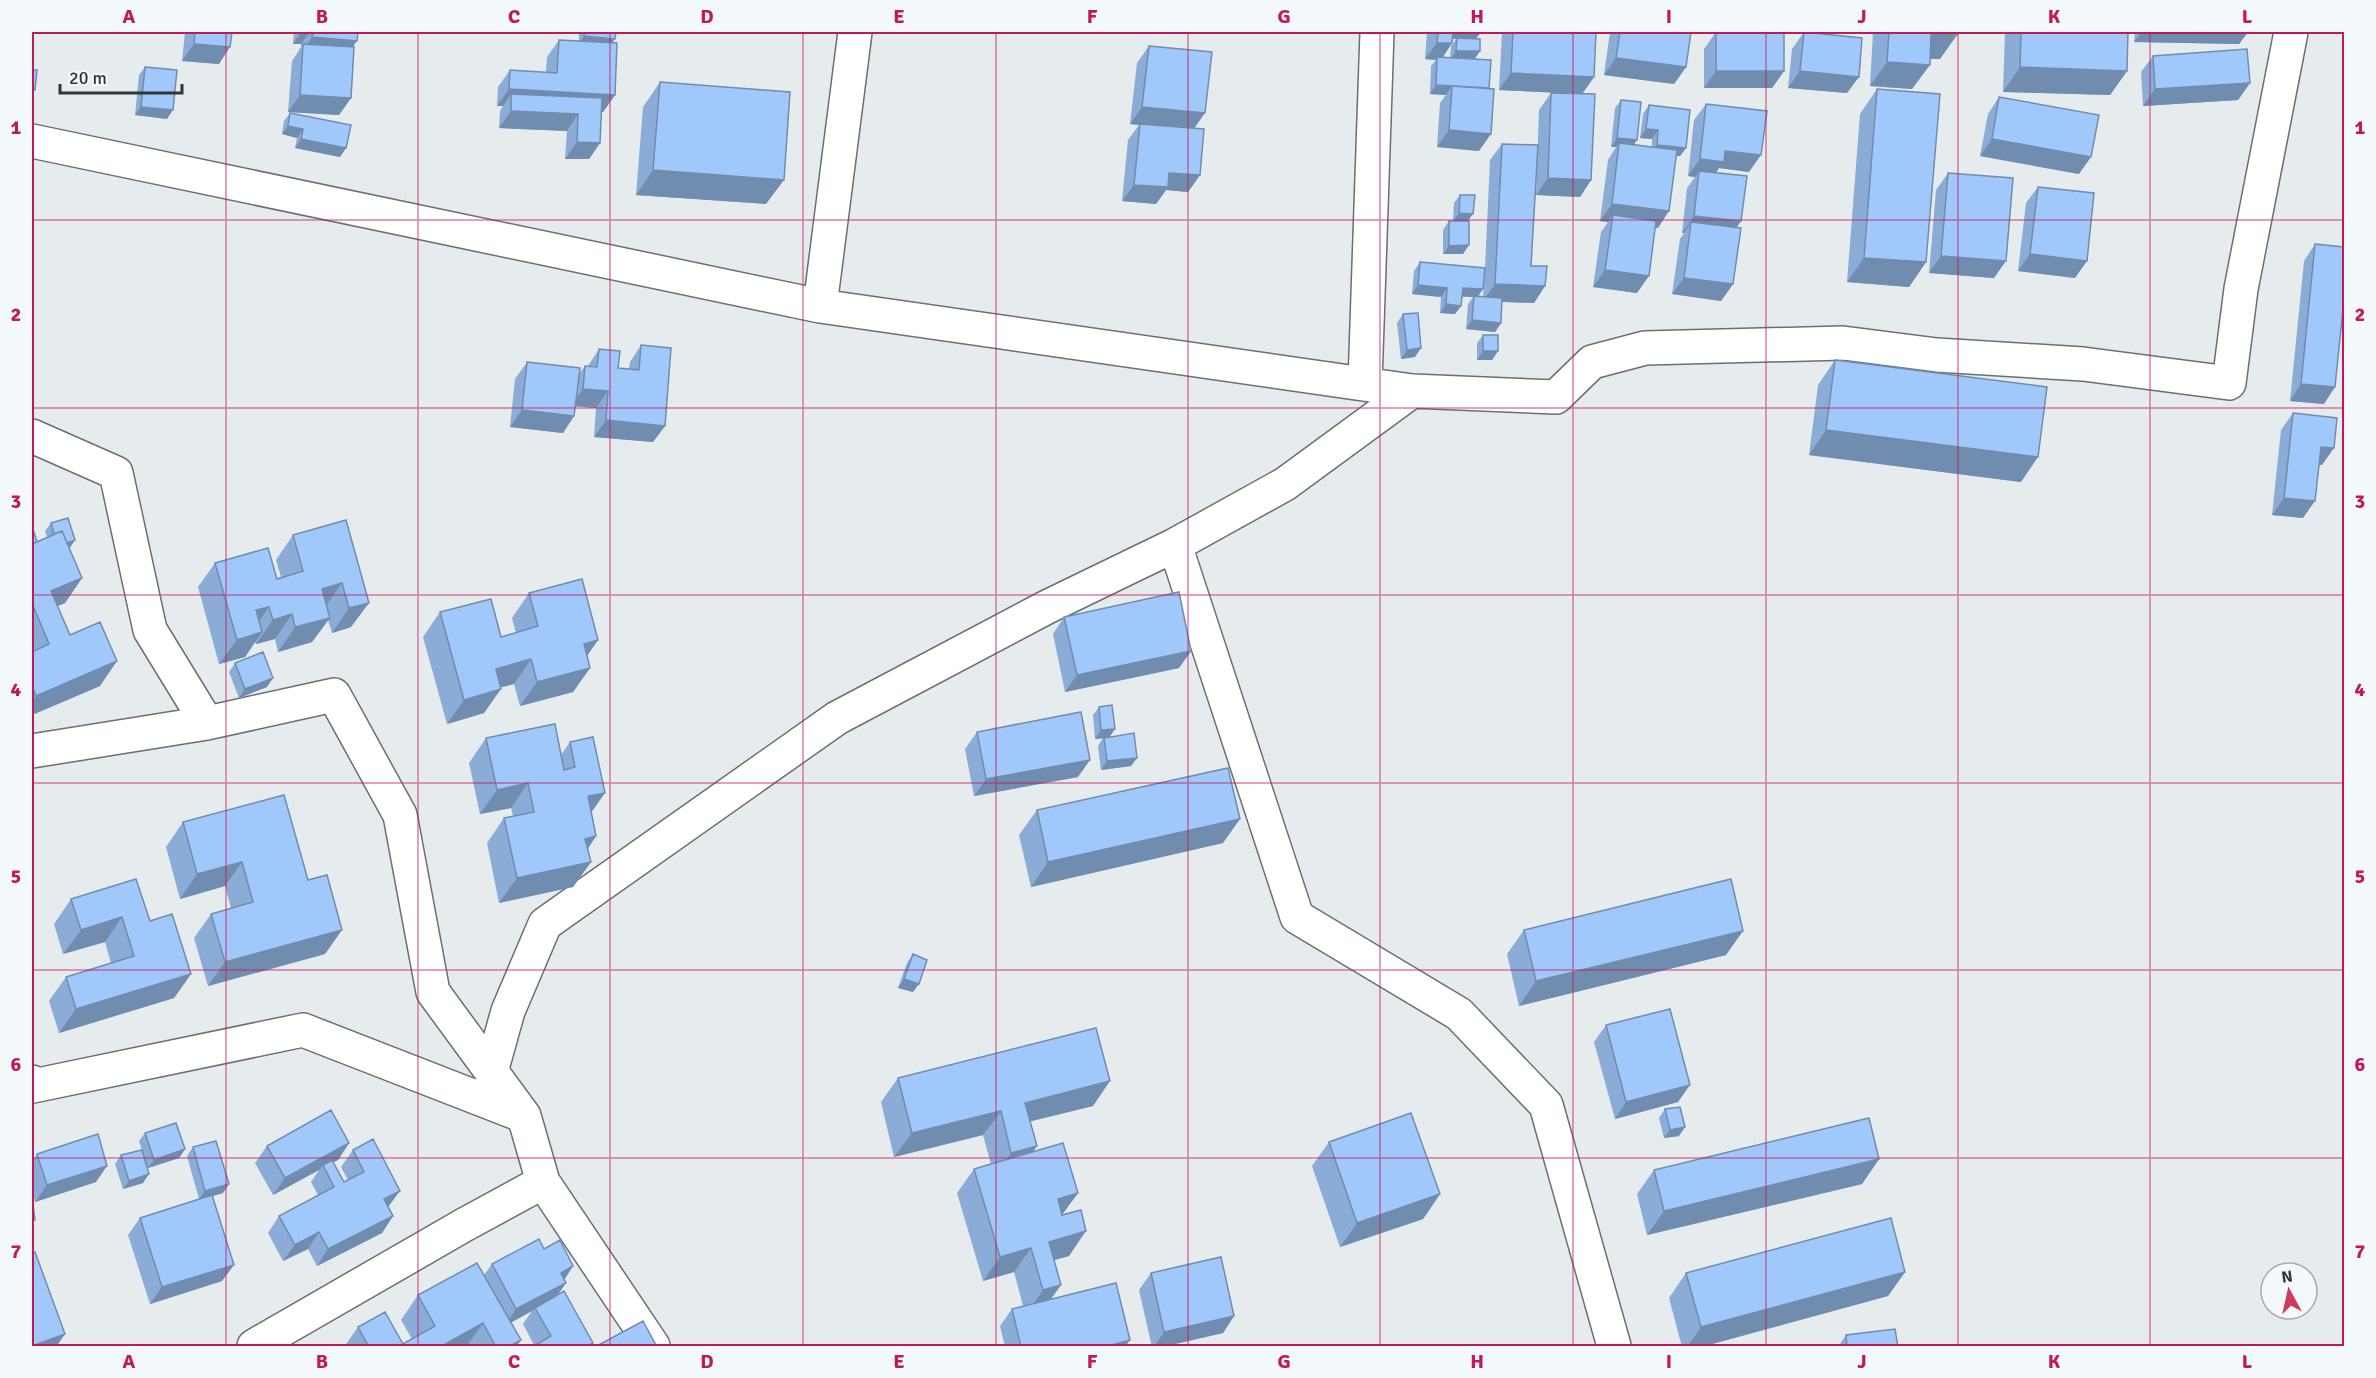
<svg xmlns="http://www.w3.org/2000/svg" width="2376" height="1378" font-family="Signika,sans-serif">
<rect width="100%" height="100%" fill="#e6ebed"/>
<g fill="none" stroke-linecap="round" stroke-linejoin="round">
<defs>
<path id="street" d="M32,141l788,165 592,85 144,6 36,-35 53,-14 198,-5 94,12 146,9 146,19 12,-94 50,-257
M820,306l35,-274
M1365,383l12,-351
M32,436l84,37 34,157 57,93 127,-28 66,120 33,177 91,124 19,66 110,164
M1175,545l122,372 162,97 87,91 68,241
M32,751l175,-28
M491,1072l17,-61 37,-87 292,-206 210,-111 128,-62 110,-61 127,-93
M32,1082l1,4 270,-56 221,86
M254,1346l210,-121 79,-43"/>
</defs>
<use href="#street" stroke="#6b6f71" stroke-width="36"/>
<use href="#street" stroke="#fff" stroke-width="33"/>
</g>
<path fill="#8aacd7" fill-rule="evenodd" d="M185,32h47l-13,32 -37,-3z
M294,32h64l-5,15 -2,51 -12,17 -51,-3 4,-51 9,-14v-3h-8z
M579,32h37l-1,7 -3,4 3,52 -12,17h-2l-1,31 -11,16h-24l2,-28 -68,-3 1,-17 3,-5h-6l1,-19 12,-17 36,2 1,-15 12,-17 20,1z
M1427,32h54l-5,7 4,12 -6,8 5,92 -42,-4 3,-44 6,-8 -16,-1 1,-28 5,-6 -11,-1zM1453,39h3l-5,7 -1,12h-8l10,-15z
M1502,32h11l81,45 -12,17 9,86 -11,17 -44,-2 3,-85 12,-17h14l-66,-3z
M1610,32h81l-5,35 -12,17 -70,-9z
M1716,32l68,39 -12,17h-68v-39z
M1804,32l43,61 -59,-5 4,-39z
M1873,32h84l-17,27h-10l-18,30 -42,-3z
M2005,32h123l-1,39 -17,24 -107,-3z
M2135,32h113l-9,12 -105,-2z
M1149,46l45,83 6,46 -12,17 -22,-2 -10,14 -34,-3 6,-61 11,-15 -9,-1 7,-61z
M2153,56l97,27 -12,17 -95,6 -2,-34z
M145,67l22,52 -32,-4 4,-40z
M660,82l106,122 -130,-9 7,-88z
M1877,89l49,173 -17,25 -62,-5 13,-168z
M1999,97l80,77 -99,-18 8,-42z
M1621,100l13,44 18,3v-8l-12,-1 3,-24 6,-9 37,43 -6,8h-4l-18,72 -3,-1 -18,66 -44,-6 8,-55 7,-10 -8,-1 8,-61 8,-13h-5l4,-39z
M1706,104l43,68 -30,-4 -3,5 25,48 -5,7 -3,56 -12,17 -49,-7 8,-55 4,-6h-2l5,-45 8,-11 -7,-1 6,-56z
M290,113l56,35 -6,9 -45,-9 2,-10 -15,-4 2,-13z
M1502,144l29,122 14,20 -11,17 -32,-1 -1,21 -6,9 -29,-3 2,-25 5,-7h-11l-1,9 -6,8 -15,-1 1,-16 -29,-3 2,-23 6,-9 65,6 5,-108zM1485,270l-2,26h-5l5,-7z
M1948,173l46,105 -65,-5 7,-83z
M2038,187l37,91 -57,-7 8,-68z
M1460,195l8,26 -5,33h-20v-24l6,-9h4l1,-18z
M2315,244l9,160 -34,-3 14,-140z
M1403,314l12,43 -14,2 -4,-36z
M1483,335l15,16 -6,9h-15v-17z
M641,345l24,81 -12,16 -59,-5 2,-29 -21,-2 -1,10 -11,17 -53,-6 5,-48 12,-17 52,12 6,-8h3l11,-17 19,19 11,1 1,-7z
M1835,360l186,122 -212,-27 9,-70z
M2293,413l29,52h-3l-16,53 -31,-3 9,-85z
M346,520l5,107 -19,6 -4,-13 -16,22 -34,10 -3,-13 -19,5 -1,-2 -10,15 -26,7 -21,-77 17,-24 62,16 4,-2 -5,-17 17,-25z
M51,523l18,25 13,30 -17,25 -8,3 13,29 30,51 -68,29v-186l5,13 10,-5 -2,-6z
M529,593l69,47 -11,16 3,12 -17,24 -53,14 -6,-22 -13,3 -17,26 -37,11 -24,-87 17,-25 61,25 15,-4 -4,-15z
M1064,617l127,34 -12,17 -114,24 -12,-58z
M235,663l32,24 -28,11 -10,-26z
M1099,707l11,30 21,29 -30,4 -3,-24 5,-8 -8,1 -2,-24z
M977,732l101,45 -104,19 -9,-47z
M486,738l75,17 9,-13 21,70 5,24 -8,13 3,13 -18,25 -74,16 -12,-60 17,-25 9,-2 -2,-8 -31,6 -11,-51z
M284,795l41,159 -117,32 -14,-48 17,-24 20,-6 -6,-22 -45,13 -14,-52 17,-25z
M1037,810l186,33 -192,44 -12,-52z
M71,899l79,22 41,53 -17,24 -115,35 -10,-32 17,-24 45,-14 -6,-21 -42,12 -9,-30z
M1524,930l202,25 -207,51 -12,-52z
M913,954v38l-15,-4 9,-25z
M1606,1025l72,77 -63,17 -21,-77z
M898,1078l195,28 -63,15 7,25 -4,5 45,42 -16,22 7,41 -15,4 -3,39 74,48h-120l-5,-21 12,-17 11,-3 -9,-34 -31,9 -26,-88 17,-24 17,-5 -8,-29 -89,22 -13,-55z
M1665,1109l14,27 -15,2 -5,-20z
M145,1133l40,16 -6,9 -31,10 -5,15 -20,6 -8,-25 6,-9 21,-5 -3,-9z
M1329,1142l111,52 -17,25 -83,28 -28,-81z
M349,1143l-11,17 -5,2 11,20 4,-2 -7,-13 12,-17 40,66 -11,17 -65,33 -9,-17 -25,12 -15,-28 11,-17 39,-21 -7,-13 8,-12 -46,25 -18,-32 12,-17z
M193,1147l30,46 -11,3 10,85 -72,23 -22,-69 12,-17 59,-19 -12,-43z
M37,1154l59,28 -61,20 -3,-12v-28z
M1879,1159l-17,25 -215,51 -10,-41 17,-24z
M544,1249l29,17 -9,14 2,3 -9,12 36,48 -3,4h-58l2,-2 -11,-21 9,-13 -21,11 10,18 -5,7h-172l14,-20 45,17 9,-5 -11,-19 17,-25 66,-20 8,-11z
M1905,1272l-17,24 -187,51h-19l-13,-49 17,-25z
M1151,1273l83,43 -11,17 -61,14h-10l-13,-57z
M1846,1335l52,12h-58v-3z"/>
<path fill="#708caf" d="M301,32h9l-9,12h-8z
M1447,32h34l-6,8 -33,-2z
M2142,32h106l-9,12 -105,-2z
M1931,34l26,1 -17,24 -26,-1z
M584,36l31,3 -6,8 -31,-2z
M312,37l45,4 -12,17 -42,-7z
M1437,43h15l-11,17 -4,-3 -1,3 -11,-1z
M194,44l36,3 -11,17 -37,-3z
M1456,51h24l-6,9h-24z
M1616,58l70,9 -12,17 -70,-9z
M1887,62l43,3 -18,24 -42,-3z
M2020,67l107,4 -17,24 -107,-3z
M1716,71h68l-12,17h-68z
M1800,71l59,6 -12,16 -59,-5z
M1511,73l83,4 -12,17 -83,-4z
M2250,83l-12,17 -95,6 12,-17z
M1436,85l16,1 -6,9 -16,-1z
M509,89l106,6 -12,17 -92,-5v-13l-8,12h-6z
M300,95l51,3 -12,17 -51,-3z
M141,107l32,3 -6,9 -32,-4z
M1142,107l63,6 -12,17 -63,-6z
M511,111l67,3 -11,17 -68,-3z
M288,126l15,3 -6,9 -15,-4z
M1646,129l12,1 -6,9 -12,-1z
M1449,130l42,4 -12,17 -42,-4z
M1617,138l20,2 -6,9 -12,-6 -3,4h-5z
M301,139l45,9 -6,9 -45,-9z
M1992,139l99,18 -12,17 -99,-18z
M577,142l23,1 -11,16h-24z
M1657,145l29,3 -6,8 -29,-3z
M1725,151l36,4 -12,17 -30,-4 -7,11 -13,-8 -4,6 -7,-1 12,-17z
M653,170l131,10 -18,24 -130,-9z
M1169,173l31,2 -12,17 -22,-2 -10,14 -34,-3 12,-16z
M1548,178l43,2 -11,17 -44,-2z
M1612,204l57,7 -11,17 -46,-6 1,-7 -5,7 -8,-1z
M1459,213l14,1 -6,8h-14z
M1694,216l47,5 -12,17 -38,-16 -7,11h-2z
M1469,245l-6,9h-20l6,-8z
M2030,254l57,7 -12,17 -57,-7z
M1941,256l65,5 -12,17 -65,-5z
M1864,258l62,4 -17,25 -62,-5z
M1605,270l44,6 -12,17 -44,-6z
M1684,278l49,6 -12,17 -49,-7z
M1495,284l50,2 -11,17 -51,-2z
M1418,285l29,3 -6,9 -29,-3z
M1463,288l20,1 -6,9 -3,-2 -1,1 -16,-1z
M1446,304l15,2 -6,8 -15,-1z
M1472,320l29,3 -6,9 -29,-3z
M1421,348l-6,9 -14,2 6,-9z
M1483,351h15l-6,9h-15z
M2301,384l34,3 -11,17 -34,-3z
M583,389l25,2 -12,17 -25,-2z
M522,410l52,6 -11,17 -53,-6z
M606,420l59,6 -12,16 -59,-5z
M1826,430l212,27 -17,25 -212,-27z
M2321,447l13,1 -12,17 -13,-1z
M2284,498l31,3 -12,17 -31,-3z
M75,540l-6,9 -11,-4z
M82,578l-17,25 -29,12 15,-24z
M342,583l-17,24 -3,-18z
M369,603l-18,24 -19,6 17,-25z
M269,607l-17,24 4,-21z
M292,614l-17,25 -19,5 17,-24z
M330,618l-18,24 -34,10 17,-25z
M262,632l-17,25 -26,7 18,-24z
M598,640l-17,24 3,-20z
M1191,651l-12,17 -114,24 12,-17z
M531,659l-17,25 -35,9 17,-24z
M117,661l-17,25 -68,29v-13l4,-6z
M590,668l-17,24 -53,14 17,-24z
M273,678l-6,9 -28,11 6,-9z
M501,689l-17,24 -37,11 17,-24z
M1115,729l-6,9 -14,1 6,-9z
M1137,758l-6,8 -30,4 6,-9z
M1090,760l-12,17 -104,19 12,-17z
M528,783l-17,25 -31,6 17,-24z
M605,793l-17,24v-21z
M1240,819l-17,24 -192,44 17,-25z
M596,836l-17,25 6,-22z
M242,862l-17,24 -45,13 17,-25z
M591,862l-18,25 -74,16 18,-25z
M122,917l-17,25 -42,12 18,-24z
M342,930l-17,24 -117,32 17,-24z
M1743,931l-17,24 -207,51 17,-25z
M191,974l-17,24 -115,35 17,-24z
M904,979l15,5 -6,8 -15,-4z
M1110,1081l-17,25 -85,21 17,-24z
M1690,1085l-12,17 -63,17 11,-17z
M1001,1111l-18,24 -89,22 18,-24z
M1685,1127l-6,9 -15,2 6,-8z
M349,1143l-11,17 -14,7 -1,-2 -4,5 -46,25 12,-17z
M1037,1146l-17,25 -26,7 17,-25z
M185,1149l-6,9 -31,10 6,-8z
M1879,1159l-17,25 -215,51 17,-24z
M107,1166l-11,16 -61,20 12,-17z
M149,1174l-6,9 -20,6 6,-8z
M229,1184l-6,9 -24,7 6,-9z
M400,1191l-12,16 -4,-8z
M1078,1193l-18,24 -2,-18z
M1440,1194l-17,25 -83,28 17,-24z
M393,1216l-11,17 -65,33 11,-17z
M1086,1231l-17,25 -33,9 13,-23z
M319,1232l-11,17 -25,12 12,-16z
M1031,1248l-17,24 -31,9 17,-24z
M234,1265l-12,16 -72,23 12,-17z
M573,1266l-11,17 -1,-10z
M1905,1272l-17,24 -187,51h-14l14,-20z
M566,1283l-12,17 -19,8 -3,3 -27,15 11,-17z
M1061,1285l-17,24 -18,5 17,-24z
M1234,1316l-11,17 -61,14h-8l10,-15z
M483,1323l-17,24h-26z
M65,1334l-9,13h-24v-1z
M521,1340l-5,7h-8z
M1130,1340l-5,7h-21z"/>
<path fill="#a0c8fa" stroke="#708caf" stroke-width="1.5" d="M195,32h37l-2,15 -36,-3z
M313,32h45l-1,9 -45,-4z
M585,32h31l-1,7 -31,-3z
M1438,32h15l-1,11h-15z
M1513,32h83l-2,45 -83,-4z
M1620,32h71l-5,35 -70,-9z
M1716,32h68v39h-68z
M1804,32l58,6 -3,39 -59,-6z
M1889,32h68v3l-26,-1 -1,31 -43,-3z
M2021,32h107l-1,39 -107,-4z
M1457,38l23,1v12h-24z
M559,40l58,3 -2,52 -106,-6 1,-19 47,3z
M303,44l51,3 -3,51 -51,-3z
M1149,46l63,6 -7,61 -63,-6z
M2247,49l3,34 -95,6 -2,-33z
M1437,57l54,3 -2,28 -53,-3z
M145,67l32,3 -4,40 -32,-3z
M32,70h5l-2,20 -3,-1z
M660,82l130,10 -6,88 -131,-10z
M1452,86l42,3 -3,45 -42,-4z
M1877,89l63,5 -14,168 -62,-4z
M1551,93l44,1 -4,86 -43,-2z
M511,94l91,4 -2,45 -23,-1 1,-28 -67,-3z
M1999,97l100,18 -8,42 -99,-18z
M1621,100l20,2 -4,38 -20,-2z
M1706,104l61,7 -6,44 -36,-4 -1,11 -24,-3z
M1649,105l41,5 -4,38 -29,-3 1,-15 -12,-1z
M290,113l61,12 -5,23 -45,-9 2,-10 -15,-3z
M1140,124l64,5 -4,46 -31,-2 -1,14 -34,-2z
M1619,143l58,7 -8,61 -57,-7z
M1502,144l36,1 -7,121h16l-2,20 -50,-2z
M1699,171l48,5 -6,45 -47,-5z
M1948,173l65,5 -7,83 -65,-5z
M2038,187l56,6 -7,68 -57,-7z
M1460,195h15l-2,19 -14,-1z
M1613,215l43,6 -7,55 -44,-6z
M1449,221h20v24l-20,1z
M1691,222l50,6 -8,56 -49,-6z
M2315,244l29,3v52l-9,88 -34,-3z
M1420,262l65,6 -2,21 -20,-1 -2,18 -15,-2 1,-16 -29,-3z
M1474,296l28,2 -1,25 -29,-3z
M1418,313l3,35 -14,2 -4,-36z
M1483,335h15v16h-15z
M641,345l30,3 -6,78 -59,-6 2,-29 -25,-2 2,-23 12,1 2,-18 21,2 -2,17 21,2z
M1835,360l212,27 -9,70 -212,-27z
M527,362l53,6 -6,48 -52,-6z
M2293,413l44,5 -3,30 -13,-1 -6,54 -31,-3z
M68,518l7,22 -8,3 -5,-12 -8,3 -3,-11z
M346,520l23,83 -20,5 -7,-25 -20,6 8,29 -35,9 -3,-13 -19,6 -4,-13 -13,3 6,22 -25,8 -22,-77 53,-15 9,31 26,-8 -10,-36z
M32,529h1l4,13 -5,2z
M62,531l20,47 -31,13 19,44 30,-13 17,39 -81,35 -4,-10v-34l17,-8 -17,-41v-59z
M582,579l16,61 -14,4 6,24 -53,14 -6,-23 -35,10 5,20 -37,11 -24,-88 51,-13 10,38 37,-11 -9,-33z
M1179,592l12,59 -114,24 -13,-58z
M263,652l10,26 -28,11 -10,-26z
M1112,705l3,24 -14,1 -2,-23z
M1081,712l9,48 -104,19 -9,-47z
M555,724l9,46 11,-3 -5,-25 23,-5 12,56 -17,3 8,40 -11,3 6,23 -74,16 -13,-60 30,-6 -6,-29 -31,7 -11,-52z
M1134,733l3,25 -30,3 -3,-23z
M1228,768l12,51 -192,43 -11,-52z
M284,795l24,85 19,-5 15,55 -117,32 -14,-48 42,-12 -11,-40 -45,12 -14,-52z
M136,879l14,42 22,-7 19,60 -115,35 -10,-32 68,-21 -12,-39 -41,13 -10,-31z
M1731,879l12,52 -207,50 -12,-51z
M913,954l14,6 -8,24 -15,-5z
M1670,1009l20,76 -64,17 -20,-77z
M1096,1028l14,53 -85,22 12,43 -26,7 -10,-42 -89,22 -14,-55z
M1680,1107l5,20 -15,3 -5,-21z
M331,1110l18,33 -64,35 -18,-32z
M1411,1113l29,81 -83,29 -28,-81z
M1869,1118l10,41 -215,52 -10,-41z
M176,1123l9,26 -31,11 -9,-27z
M98,1134l9,32 -60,19 -10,-31z
M373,1139l27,52 -16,8 9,17 -65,33 -9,-17 -24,13 -16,-29 55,-29 -11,-22 9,-5 12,22 20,-10 -11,-22z
M216,1141l13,43 -24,7 -12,-44z
M1063,1143l15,50 -20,6 4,16 19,-5 5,21 -37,11 12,43 -18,5 -12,-42 -31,9 -26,-88z
M142,1150l7,24 -20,7 -8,-26z
M212,1195l22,70 -72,22 -22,-69z
M32,1196l3,24 -3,1z
M1891,1218l14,54 -204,55 -15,-54z
M539,1239l5,10 16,-9 13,26 -12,7 5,10 -50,26 -24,-45z
M35,1252l30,82 -33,12v-93z
M1221,1257l13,59 -70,16 -13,-59z
M477,1263l44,77 -13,7h-12l-13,-24 -43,24h-71l-11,-20 27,-15 18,32 32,-18 -17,-31z
M1116,1283l14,57 -26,7h-83l-9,-38z
M564,1291l29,52 -7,4h-54l19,-11 -16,-28z
M643,1321l14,26h-62z
M1895,1329l3,18h-51l-1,-12z"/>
<path fill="none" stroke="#c2185b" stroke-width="1.5" stroke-opacity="0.55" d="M226,32v1314M418,32v1314M610,32v1314M803,32v1314M996,32v1314M1188,32v1314M1380,32v1314M1573,32v1314M1766,32v1314M1958,32v1314M2150,32v1314M32,220h2312M32,408h2312M32,595h2312M32,783h2312M32,970h2312M32,1158h2312"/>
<rect width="2376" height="1378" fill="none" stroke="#f3f8fa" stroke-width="66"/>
<g transform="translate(2289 1291) rotate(352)"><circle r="28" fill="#f3f8fa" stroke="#a6aaab" stroke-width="1.5"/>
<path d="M0-4.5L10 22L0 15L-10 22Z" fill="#cc3c5d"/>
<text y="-9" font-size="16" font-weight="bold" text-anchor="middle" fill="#323435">N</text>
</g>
<path d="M60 84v9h122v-9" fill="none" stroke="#323435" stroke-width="3"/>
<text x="69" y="84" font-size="18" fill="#323435" stroke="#f3f8fa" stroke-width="4.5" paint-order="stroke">20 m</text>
<rect x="33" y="33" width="2310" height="1312" fill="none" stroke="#c2185b" stroke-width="2"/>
<g font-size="20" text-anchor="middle" font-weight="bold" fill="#c2185b">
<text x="129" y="23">A</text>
<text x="322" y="23">B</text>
<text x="514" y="23">C</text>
<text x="707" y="23">D</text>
<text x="899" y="23">E</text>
<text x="1092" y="23">F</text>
<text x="1284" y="23">G</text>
<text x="1477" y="23">H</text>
<text x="1669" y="23">I</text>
<text x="1862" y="23">J</text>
<text x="2054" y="23">K</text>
<text x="2247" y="23">L</text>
<text x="16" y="134">1</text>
<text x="2360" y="134">1</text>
<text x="16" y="321">2</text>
<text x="2360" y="321">2</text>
<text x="16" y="508">3</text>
<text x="2360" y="508">3</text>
<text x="16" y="696">4</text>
<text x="2360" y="696">4</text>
<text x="16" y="883">5</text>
<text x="2360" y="883">5</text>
<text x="16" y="1071">6</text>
<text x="2360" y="1071">6</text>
<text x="16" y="1258">7</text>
<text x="2360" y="1258">7</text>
<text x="129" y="1368">A</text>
<text x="322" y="1368">B</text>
<text x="514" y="1368">C</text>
<text x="707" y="1368">D</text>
<text x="899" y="1368">E</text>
<text x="1092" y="1368">F</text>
<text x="1284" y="1368">G</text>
<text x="1477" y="1368">H</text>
<text x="1669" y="1368">I</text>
<text x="1862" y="1368">J</text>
<text x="2054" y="1368">K</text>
<text x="2247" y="1368">L</text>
</g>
</svg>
